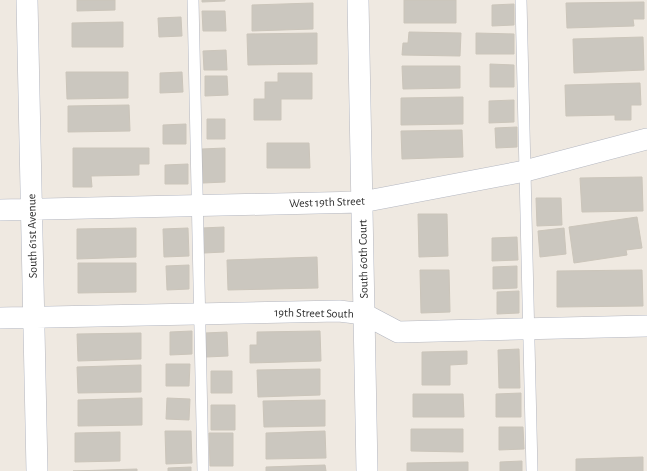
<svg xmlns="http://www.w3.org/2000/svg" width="647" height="471" font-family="'Alegreya Sans',sans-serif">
<rect width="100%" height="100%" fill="#efe9e1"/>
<path fill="#cbc7bf" stroke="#cbc5ba" d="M77,0h38v10l-38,1z
M202,0h23v1l-23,1z
M404,0h52v23h-52z
M644,2v17h-11l1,7 -67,2 -1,-25z
M313,3v26l-61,2v-26z
M514,4v21l-22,1v-21z
M202,11h23l1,20h-23z
M181,17l1,19 -23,1 -1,-19z
M123,22v25h-51v-24z
M409,32l52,1 -1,23 -58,-1 1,-12h5z
M317,33v31l-69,1 -1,-31z
M476,33l38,1v20h-38z
M643,37l1,33 -70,3 -1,-34z
M226,50l1,20h-23l-1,-19z
M490,64l24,1v22h-24z
M402,66h58v22l-57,1z
M66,72h62v26l-61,1z
M182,72l1,20 -23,1v-20z
M278,73h34v26h-31v21h-27v-21h11v-17h13z
M205,76h22l1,19 -23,1z
M640,83l1,22h-10v15h-16v-5l-49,1 -1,-31z
M463,97v27l-62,1v-27z
M514,100v22l-25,1v-22z
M129,105l1,26 -62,1v-26z
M207,119h18v20h-18z
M186,124v20h-23v-19z
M517,127v20l-21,1 -1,-20z
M462,130l1,27 -61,2 -1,-28z
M267,143h42l1,25h-43z
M73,148h76v16h-10v11l-48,1 1,11h-19z
M225,148v34l-22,1 -1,-34z
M188,164v20h-23v-19z
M642,177l1,34 -61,1 -2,-34z
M536,198h25l1,27 -25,1z
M418,214h29l1,42 -29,1z
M637,217l5,31 -16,2 1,5 -53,8 -5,-36z
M224,227v25l-20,1 -2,-25z
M136,228v29l-59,2v-30z
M188,228l1,28 -25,1 -1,-28z
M564,228l2,26 -26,3 -2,-26z
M517,237l1,23 -26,1v-23z
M317,257l1,31 -90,2 -1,-30z
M78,263h58v29l-58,1z
M189,265v24l-22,1 -1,-24z
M517,266v22l-24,1v-22z
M420,270h29l1,42 -29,1z
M642,270l1,36 -86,1v-36z
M519,291v22l-22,1v-22z
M192,331v23l-22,1v-23z
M320,331l1,30 -71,2v-18h7v-13z
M227,332l1,24 -22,1 -1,-24z
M141,333v26l-63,2 -1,-27z
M519,349l1,39h-21l-1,-38z
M467,351v13l-17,1v20h-28v-33z
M166,364h24l-1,22h-23z
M141,365v27l-63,1 -1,-26z
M320,369v26l-62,2 -1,-27z
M211,371h21v22h-21z
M521,393v24h-25v-23z
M413,394h50l1,23h-51z
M142,398v27l-64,1v-26z
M167,398l23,1 -1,21 -23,-1z
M325,400v26l-61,1 -1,-26z
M211,405h24v25h-24z
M499,427h24l1,22 -25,1z
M411,429h52v23l-52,-1z
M165,431h26l1,32 -26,1z
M325,431l1,27 -60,1v-26z
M120,432v29l-45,1v-29z
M209,433h24v33h-23z
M643,457v14h-67v-12z
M522,461v10h-22v-9z
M468,462v9h-61v-8z
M325,465l1,6h-60v-4z
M191,467v4h-23v-3z
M137,469v2h-64z"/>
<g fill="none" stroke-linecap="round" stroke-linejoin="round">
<defs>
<path id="lane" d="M193,0l10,471
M521,0l11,471"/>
<path id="street" d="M27,0l10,471
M358,0l9,471
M0,210l362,-8 163,-31 122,-32
M0,318l339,-7 25,3 34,18 249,-6"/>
</defs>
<use href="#lane" stroke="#b4b7c1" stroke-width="12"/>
<use href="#street" stroke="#b4b7c1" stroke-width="22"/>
<use href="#lane" stroke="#fff" stroke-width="11"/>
<use href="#street" stroke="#fff" stroke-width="21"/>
</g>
<g text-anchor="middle" stroke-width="3.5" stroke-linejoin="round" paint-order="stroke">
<g font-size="12" fill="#2e2e2e" stroke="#fff">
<text transform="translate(327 202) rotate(-2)" y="4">West 19th Street</text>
<text transform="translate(32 236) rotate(-91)" y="4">South 61st Avenue</text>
<text transform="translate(363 259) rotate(-91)" y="4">South 60th Court</text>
<text transform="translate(314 313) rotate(1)" y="4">19th Street South</text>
</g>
</g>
</svg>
